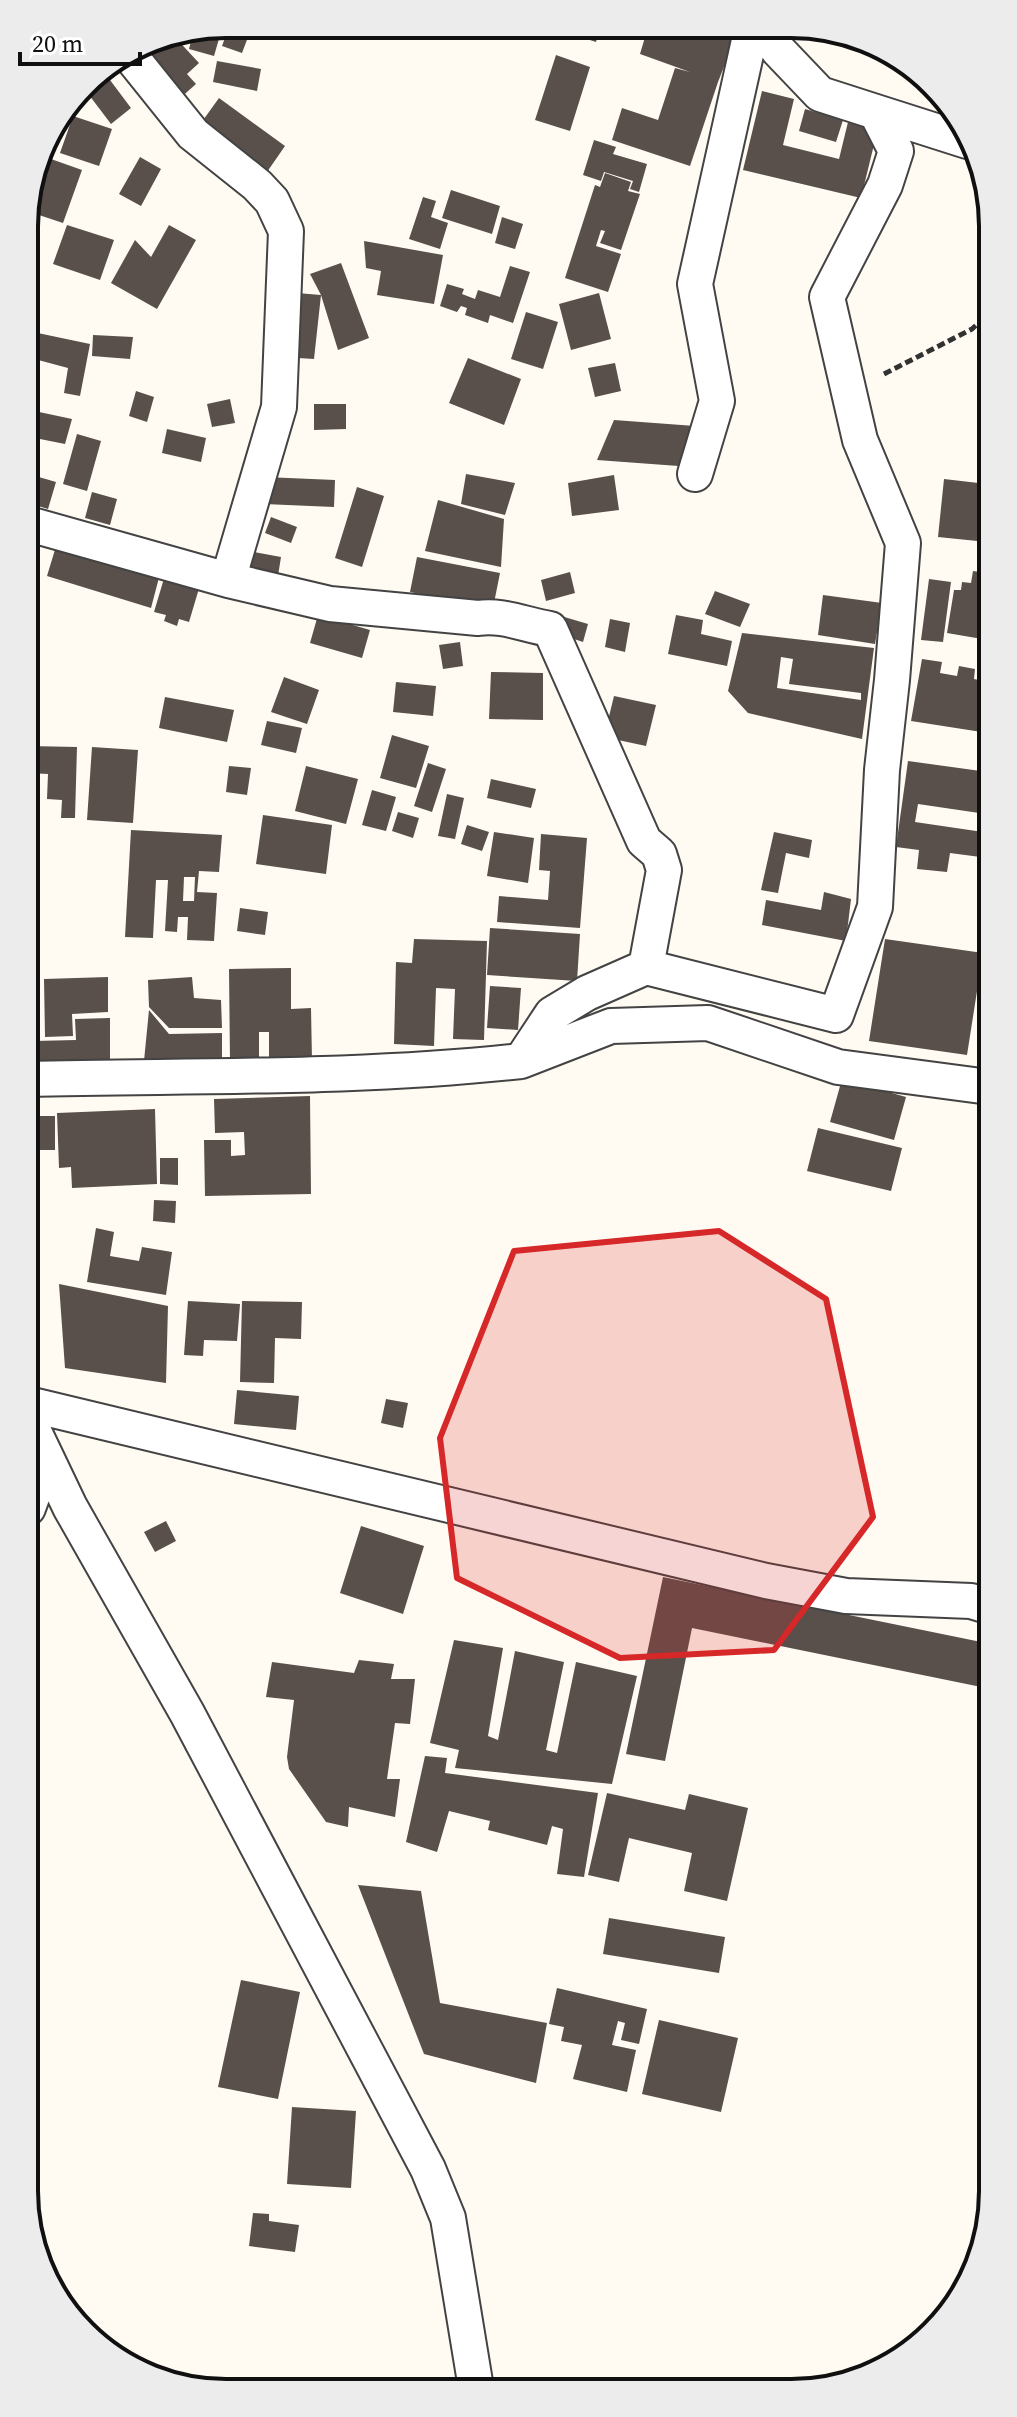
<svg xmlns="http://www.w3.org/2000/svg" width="1017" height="2417" font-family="'Source Serif 4',serif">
<rect width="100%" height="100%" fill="#fffbf3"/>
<path fill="#594f4b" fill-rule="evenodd" d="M230,24h23l-11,29 -20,-7z
M223,25l-9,31 -25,-7 5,-19z
M546,26h55l-5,16z
M648,27h66l23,7 -19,48 -28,84 -78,-26 10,-32 36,12 17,-52 15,4 -50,-18z
M173,35l26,28 -12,11 9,10 -18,16 -47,-49 18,-12z
M556,55l34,12 -20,64 -35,-11z
M217,61l44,8 -4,22 -44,-9z
M107,76l24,32 -20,16 -25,-33z
M762,91l32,8 -11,46 56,14 10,-41 30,6 -18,74 -118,-28z
M219,98l66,48 -18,26 -66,-49z
M805,109l38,11 -7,22 -37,-11z
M61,116l-11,31 -7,-2 2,-9z
M73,116l39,13 -13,37 -39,-13z
M594,140l22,7 -3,7 34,10 -8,28 -9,-3 3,-8 -29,-9 -3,9 -18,-6z
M140,157l21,12 -20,37 -22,-12z
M51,159l31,11 -19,53 -30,-10z
M605,173l26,9 -3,9 12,3 -19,56 -21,-7 5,-12 -4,-1 -5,16 25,8 -13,38 -43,-14 30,-93 5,2z
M451,190l49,16 -8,28 -50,-16z
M423,197l13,4 -5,16 17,6 -8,26 -31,-10z
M502,217l21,7 -8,25 -20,-6z
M67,225l47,15 -14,40 -47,-16z
M169,225l27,15 -39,69 -46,-26 24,-43 16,17z
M25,231l12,5 -10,28 -2,-1z
M364,241l79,14 -9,49 -57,-9 4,-24 -15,-3z
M341,263l28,75 -31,12 -17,-55 -11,-21z
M510,266l20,6 -17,51 -23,-8 -2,8 -23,-8 2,-7 -6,-2 -4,6 -17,-6 7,-22 17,5 -2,5 13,5 3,-9 22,7z
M297,293l24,2 -7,64 -32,-2z
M599,293l12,46 -40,11 -12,-46z
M526,312l32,10 -15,47 -32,-10z
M33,332l57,12 -10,52 -16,-3 4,-25 -41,-11z
M93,335l40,2 -3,22 -38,-3z
M468,358l53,21 -17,46 -55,-22z
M615,363l6,28 -26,6 -7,-29z
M136,391l18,6 -7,25 -18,-6z
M230,399l5,24 -23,4 -5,-23z
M314,404h32v25l-32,1z
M25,409l47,10 -7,25 -40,-8z
M614,420l81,6 -3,41 -95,-7z
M167,429l39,9 -5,24 -39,-9z
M77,434l24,7 -14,50 -24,-7z
M25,473l31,9 -8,27 -23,-7z
M466,474l49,9 -10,32 -44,-11z
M614,475l5,35 -47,6 -4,-33z
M265,477l70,3 -1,27 -70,-3z
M944,479l43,5v58l-49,-5z
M357,487l27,9 -22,71 -27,-9z
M92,492l25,7 -7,26 -25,-7z
M438,500l66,19 -3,48 -76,-16z
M271,517l26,10 -6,16 -26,-10z
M57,543l104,27 -10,38 -104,-32z
M254,552l27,5 -4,25 -27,-5z
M417,557l83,16 -7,35 -83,-16z
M168,565l35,10 -14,47 -10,-3 -2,7 -13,-5 2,-6 -12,-3z
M973,571l14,2 1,67 -41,-7 7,-43h7l1,-8 9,1z
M570,572l5,21 -29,8 -5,-21z
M929,579l22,3 -8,60 -22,-2z
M715,591l35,13 -10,23 -35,-13z
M823,595l59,8 -7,41 -57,-9z
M318,615l52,15 -8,28 -52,-15z
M676,615l27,5 -2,14 31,7 -5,25 -59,-12z
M561,616l27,8 -5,18 -27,-9z
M610,619l20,4 -5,29 -20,-5z
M742,633l132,15 -12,91 -114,-26 -20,-22zM781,657l12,2 -4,25 72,9v7l-84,-12z
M460,642l3,24 -20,3 -4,-24z
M922,659l20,3 -2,11 17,3 2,-10 16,3 -1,10 10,2 4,-15v67l-77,-12z
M491,672l52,1v47l-54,-1z
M284,677l35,13 -12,34 -36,-12z
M396,682l40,4 -3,30 -40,-4z
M614,696l42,9 -10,41 -42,-9z
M165,697l69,13 -7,32 -68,-14z
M267,721l35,7 -6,25 -35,-8z
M392,735l37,11 -13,42 -36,-10z
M29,746l48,1 -2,71h-14l1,-18 -15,-1 1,-25 -20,-1z
M92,747l46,3 -5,73 -46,-3z
M908,761l80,11v86l-38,-5 -3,19 -30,-3 2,-19 -23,-3zM918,804l68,10 -3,18 -68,-10z
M428,763l18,6 -14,43 -18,-6z
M229,766l22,2 -4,27 -21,-3z
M306,766l52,13 -12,45 -51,-13z
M491,779l45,10 -5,19 -44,-10z
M26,781h14l-1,27h-13z
M372,790l24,7 -10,34 -24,-6z
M447,794l17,4 -9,41 -17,-3z
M398,812l21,6 -6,20 -21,-7z
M263,815l69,10 -6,49 -70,-10z
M467,825l22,7 -7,19 -21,-7z
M131,830l91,5 -3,37 -20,-1 -2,21 20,1 -3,48 -27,-1 1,-23h-10l-1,15 -12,-1 3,-51h-12l-3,58 -28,-1zM184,877h11l-1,24h-11z
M494,832l40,6 -6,45 -41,-7z
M774,832l38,8 -3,18 -23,-5 -8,40 -17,-3z
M541,834l46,4 -7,90 -83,-6 2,-26 49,4 2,-29 -11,-1z
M824,892l27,7 -5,42 -84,-16 4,-25 55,10z
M240,908l28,4 -3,23 -28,-4z
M490,928l90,6 -3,47 -90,-6z
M414,939l73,2 -3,99 -31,-1 2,-50 -19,-1 -2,58 -40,-2 2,-82 16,1z
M885,939l98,14 -16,102 -98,-14z
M291,968v41l20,-1 1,53h-43v-29h-10v29h-29l-1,-92z
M108,977v35l-36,2 1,22 -28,1 -1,-58z
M192,977l2,21 27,2 1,28h-53l-20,-21 -1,-27z
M490,986l31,2 -3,42 -31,-2z
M27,996h6l1,45 42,-1 -1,-21 35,-1v41l-83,3z
M149,1010l20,24 53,-1v31l-78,-3z
M842,1079l64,18 -12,43 -64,-18z
M310,1096l1,98 -106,2 -1,-56h27v16l14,-1 -1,-23 -29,1 -1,-34z
M155,1109l2,75 -85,4 -1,-21 -12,1 -2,-55z
M27,1116h28v34h-28z
M818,1128l84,20 -11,43 -84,-20z
M160,1158h18v27l-18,-1z
M154,1200l22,1 -1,22 -22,-2z
M96,1228l18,4 -4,24 29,5 3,-14 30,5 -6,43 -79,-13z
M59,1284l109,22 -2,77 -101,-15z
M188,1301l52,3 -3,37 -33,-1 -1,16 -19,-1z
M242,1301l60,1 -1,37 -26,-1 -1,45 -34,-1z
M237,1390l62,6 -3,34 -62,-6z
M386,1399l22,4 -5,25 -22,-5z
M166,1521l10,20 -21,11 -11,-20z
M361,1526l63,20 -21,68 -63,-21z
M663,1577l328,67v45l-299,-61 -27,133 -39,-7z
M454,1640l49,8 -15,88 10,4 17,-89 49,11 -18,88 11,3 19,-91 61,14 -25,108 -157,-16 4,-18 -29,-7z
M359,1660l35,4 -3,15h24l-5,45 -15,-1 -8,56h13l-5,38 -46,-10 -1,20 -22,-5 -37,-53 -2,-12 7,-57 -28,-3 6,-35 82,11z
M425,1756l22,2 -2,15 153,20 -14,84 -27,-3 6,-45 -11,-3 -5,19 -59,-15 2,-9 -41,-10 -12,41 -31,-10z
M607,1793l78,17 4,-16 59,14 -21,93 -43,-10 8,-38 -63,-15 -10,44 -31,-7z
M358,1885l63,6 19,112 107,20 -11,60 -112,-29z
M609,1918l116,19 -6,36 -116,-19z
M241,1980l59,12 -22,107 -60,-12z
M557,1988l90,21 -8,35 -18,-4 4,-17 -7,-2 -6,24 24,5 -9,42 -54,-13 9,-34 -21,-4 3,-14 -15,-3z
M659,2020l79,18 -17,74 -79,-18z
M292,2107l64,4 -5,77 -64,-4z
M253,2213l16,1v7l30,4 -4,27 -46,-6z"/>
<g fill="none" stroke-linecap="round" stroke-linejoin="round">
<defs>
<path id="minor" d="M128,53l65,81 64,51 15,16 14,30 -7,176 -51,173
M876,112l91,29
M695,474l22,-73 -22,-117 57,-257
M25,523l203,57 102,24 148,14c24,-4 47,7 72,11l94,212 15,13 5,16 -18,97
M521,1061l90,-35 97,-3 130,44 151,20
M27,1079c163,-4 332,0 494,-18l31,-47 35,-21 59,-26 190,48 39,-108 7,-137 10,-90 11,-137 -43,-103 -33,-143 58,-112 11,-34 -20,-39 -56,-18 -42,-44 -15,-23
M28,1404l738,177 80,15 125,5 20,6
M28,1419l42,88 117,206 241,456 20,49 28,170
M28,1508l18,-49"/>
</defs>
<use href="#minor" stroke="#434343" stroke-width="38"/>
<path stroke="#323232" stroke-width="5" stroke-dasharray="8 4" stroke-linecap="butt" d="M884,374l88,-45 15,-14"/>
<use href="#minor" stroke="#fff" stroke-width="34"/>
</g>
<path fill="#d62828" fill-opacity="0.2" stroke="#d62828" stroke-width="6" stroke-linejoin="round" d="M719,1231l107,68 47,218 -99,133 -154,8 -163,-80 -17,-140 74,-187z"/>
<path d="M0 0H1017V2417H0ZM226 38H791A188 188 0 0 1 979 226V2191A188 188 0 0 1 791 2379H226A188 188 0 0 1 38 2191V226A188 188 0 0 1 226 38Z" fill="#ececec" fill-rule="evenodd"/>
<path fill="none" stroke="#101010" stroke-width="4" d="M226 38H791A188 188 0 0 1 979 226V2191A188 188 0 0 1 791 2379H226A188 188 0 0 1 38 2191V226A188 188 0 0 1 226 38Z"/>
<path d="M20 52v12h120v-12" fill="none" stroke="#101010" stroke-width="4"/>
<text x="32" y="52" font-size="24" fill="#101010" stroke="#ffffff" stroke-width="6" paint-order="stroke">20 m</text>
</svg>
